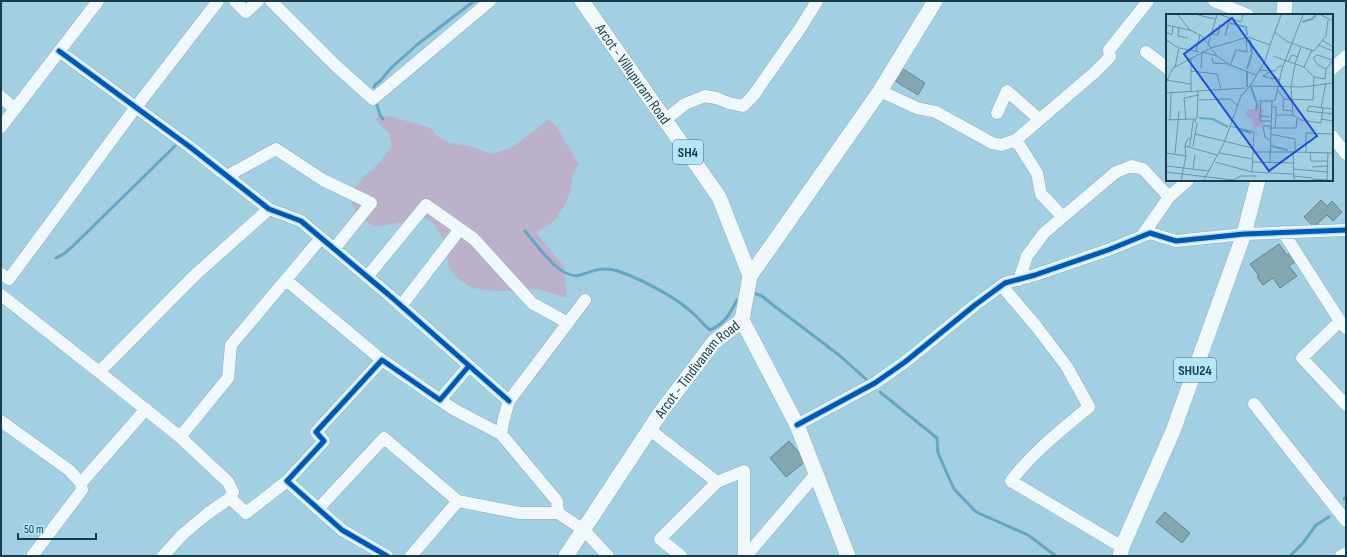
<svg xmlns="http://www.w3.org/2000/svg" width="1347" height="557" font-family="'Sofia Sans Condensed',sans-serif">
<rect width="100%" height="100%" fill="#a2d0e2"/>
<path fill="#bbb1ca" d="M389,116l42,12 6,8 12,7 20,3 23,8 21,-7 36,-28 9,10 21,36 -6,8 -3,20 -6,14 -10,14 -18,12 28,33 3,32 -30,-9 -39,2 -26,-3 -15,-10 -8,-10 -4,-26 -11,-18 -10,-6 -49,9 -16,-10 -8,-15 1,-10 12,-16 13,-11 15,-19 -3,-12 -15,-16z"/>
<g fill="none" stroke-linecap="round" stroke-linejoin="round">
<path stroke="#65a7c0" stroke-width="3" d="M374,87l1,-2 6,-5 11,-13 26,-23 56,-43
M377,105l3,10 3,4
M525,231c11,13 36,50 55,44 13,-4 24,-9 38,-4 25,9 58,26 77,44 5,5 10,11 15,15 14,-6 20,-16 27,-30
M56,258l9,-5 7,-6 103,-101
M754,293l8,3 11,9 66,50 28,25
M880,392l57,46 1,15 16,36 22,23 52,23 28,21
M1344,499l2,-2
M1290,556l13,-13 13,-18 13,-8"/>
</g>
<path fill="#82a7b1" stroke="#66858e" d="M900,67l25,16 -7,12 -26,-16z
M1321,200l6,6 5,-5 10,11 -9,9 -6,-6 -13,12 -10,-10z
M1279,244l8,11 5,-3 6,8 -9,6 8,10 -17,12 -7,-10 -10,7 -6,-8 2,-1 -9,-12z
M789,441l17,20 -20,16 -16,-19z
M1165,512l25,21 -8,10 -26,-21z"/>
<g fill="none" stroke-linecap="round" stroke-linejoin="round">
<defs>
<path id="minor" d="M235,1l11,11 12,-11
M271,1l64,64 38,34 117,-98
M1214,1l34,14
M59,51l131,96 79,62 32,12 88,74 120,106
M1146,52l21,16
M1332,69l14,-13
M880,91l37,17 19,4 56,31 9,2 15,-5 78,-67 16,-16 -1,-7 39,-49
M1,97l14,12
M997,113l10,-22 32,28
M665,120l20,-16 20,-8 11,2 13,5 14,3 10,-10 48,-69 16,-26
M1,127l97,-126
M1332,136l14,18
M1016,140l21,33 4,21 22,23
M227,176l49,-27 47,31 48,23 -37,46
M1283,232l57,89 6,7
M1142,236l27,-39 19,-17
M1,274l8,5 127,-172 82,-106
M367,277l59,-72 34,24
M286,280l96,80
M1019,280l8,-24 17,-23 72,-61 16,-6 11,3 26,28
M1002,286l34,40 31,41 22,40c-28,23 -56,45 -78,74l111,66
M1,295l98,77 96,-97 74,-66
M585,300l-76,101 -5,17 -3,16 56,67 1,12 26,17 24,26
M401,306l59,-77 14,10 58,64 36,20
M1340,321l-38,37 44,47
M99,372l81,65
M440,400l15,10 46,24
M1254,404l92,117
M1,421l68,49 12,13 1,7 -50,66
M797,425l78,-42 30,-21 70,-57 30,-22 30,-8 73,-25 42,-17 26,8 68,-7 102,-4
M650,430l67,52
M81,483l65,-74
M230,498l3,-6 -5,-10 -48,-45 48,-59 3,-33 90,-107
M318,509l66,-71 74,63
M163,556l20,-22 24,-20 23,-16 16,15 41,-32
M387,556l-45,-26 -55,-49 37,-40 -8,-9 66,-72 58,40 28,-33
M411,556l47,-55 62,12h38
M681,556l-21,-17 57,-57 27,-11v85
M746,556l70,-82
M1341,556l5,-3"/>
<g id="major">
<path id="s1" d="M582,1l137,196 31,79 -8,44"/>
<path d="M1284,15l1,-14"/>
<path d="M750,276l130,-185 55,-90"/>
<path d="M742,320l55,105 51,131"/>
<path id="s2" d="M566,556l95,-144 53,-70 28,-22"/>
<path d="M1120,556l2,-9 51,-116 71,-197 14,-54"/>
</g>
</defs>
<use href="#minor" stroke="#8aafbd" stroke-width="13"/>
<use href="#major" stroke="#8aafbd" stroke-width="16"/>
<use href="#minor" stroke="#f1f8fb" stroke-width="12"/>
<use href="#major" stroke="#f1f8fb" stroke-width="15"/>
<defs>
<path id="cycleway" d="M59,51l131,96 79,62 32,12 88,74 120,106
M797,425l78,-42 30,-21 70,-57 30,-22 30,-8 73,-25 42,-17 26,8 68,-7 102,-4
M387,556l-45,-26 -55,-49 37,-40 -8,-9 66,-72 58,40 28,-33"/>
</defs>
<use href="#cycleway" stroke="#b4e5f8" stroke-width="8"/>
<use href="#cycleway" stroke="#0057b8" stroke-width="5"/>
</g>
<g text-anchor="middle" stroke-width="3" stroke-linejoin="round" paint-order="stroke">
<g fill="#b4e5f8" stroke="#476f7e" stroke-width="1">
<rect x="673" y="140" width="30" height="24" rx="3"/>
<rect x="1174" y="358" width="42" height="24" rx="3"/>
</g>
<g font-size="14" font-weight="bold" fill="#183c49">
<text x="688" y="157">SH4</text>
<text x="1195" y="375">SHU24</text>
</g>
<g font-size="15" fill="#183c49" stroke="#b4e5f8">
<text dy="5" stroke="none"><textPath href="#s1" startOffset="89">Arcot - Villupuram Road</textPath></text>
<text dy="5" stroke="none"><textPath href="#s2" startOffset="229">Arcot - Tindivanam Road</textPath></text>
</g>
</g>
<g transform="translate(1166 14)">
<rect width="167" height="167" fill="#a2d0e2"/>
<path d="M93,89l5,8 -3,8 4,7 -8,1 -1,4 -5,-13 -6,-2 2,-6 8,-1z" fill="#bbb1ca"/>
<path fill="none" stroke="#65a7c0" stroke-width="2" d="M136,8l10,-3 4,-4M64,9l16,4 1,8M81,55l5,-16 -2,-13M81,73v-15M85,73l6,17 -1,7M33,104l14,1 15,8M72,115l13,4M105,132l17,4"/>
<path fill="none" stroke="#6b95a5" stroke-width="1" d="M12,1l12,15M32,1l17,4M55,1l20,7 2,-7M155,1l12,6M0,11l24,5 12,6 15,20 13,9 26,10M13,14l-1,8 10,2M0,18l6,3 1,-9M108,18l14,10 26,9 12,-15 2,-16M46,20l6,1 2,-11M59,22l5,-18M0,26l13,8 20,4M156,26l11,7M42,30l9,-29M152,31l15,6M146,36l-8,17 10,10 11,2 1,-10 7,-9M30,37l4,-16M36,38l15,4M107,42l22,8 6,-17M46,43l1,6 16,1M25,44v33M122,48l4,-7 6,2M64,52l6,-16 11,2 -1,-13M9,53l4,-19M35,54l1,-15M160,55l-8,-4 -5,-7 4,-3 16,5M93,56l16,1 4,-5h4M24,57l27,3 4,15M105,57l-8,5 11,3v-4l5,5M0,66l25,4M0,69l7,-15 38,-20 37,-11 22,8 11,-30M84,72l53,1 30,-4M84,72l15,-25 5,-16M112,76l6,9 29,1 1,-23M0,79l80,-5M118,85l-1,11 10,1M33,86l31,-1 7,6M92,87h14M95,87l-1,15 10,1M105,93h5v8h17l-2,-28 4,-23 9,3M155,94l5,-25M167,95l-24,-3 -2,5 26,3M127,101l8,5 20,3 2,-15M94,102v5h10M20,105l-2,-21 15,-3M28,105l3,5 -2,10 57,14M155,105l12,2M0,106l28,-1M4,106l1,-27M64,112l24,6 -2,40M104,112h-7l2,11 5,3M103,114h27l1,-9M109,114l1,-13M104,120l25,5v14M25,124l2,-17 4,-3 1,-27M19,132l32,9M27,133l2,-13M88,138h39l1,28M127,138l40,1M0,139l20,3M53,139l34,6M140,139v-20l27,1M144,139l1,8h16M9,140l4,-43M49,148l37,10 42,2M87,148l40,1M104,148l2,-61 3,-1 7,-31 21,-54M0,152l43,5M146,153l15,-1M27,155l2,-14M127,155l34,3M0,158l67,8 8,-4h16M128,162l18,2M146,165l15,1M15,166l5,-24 -1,-10 2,-6 4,-2 -2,9M38,166l20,-37 17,-47 9,-10M161,166l1,-27"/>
<path fill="#1d4ed8" fill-opacity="0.15" stroke="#1d4ed8" stroke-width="2" d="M66,4l85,118 -48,35 -85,-117z"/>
<rect width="167" height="167" fill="none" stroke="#183c49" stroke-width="2"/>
</g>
<rect width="1347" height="557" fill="none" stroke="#183c49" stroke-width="4"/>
<path d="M18 533v6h78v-6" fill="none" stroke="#183c49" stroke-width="2"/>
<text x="24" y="533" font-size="12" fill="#183c49" stroke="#b4e5f8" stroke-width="3" paint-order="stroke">50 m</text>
</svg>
